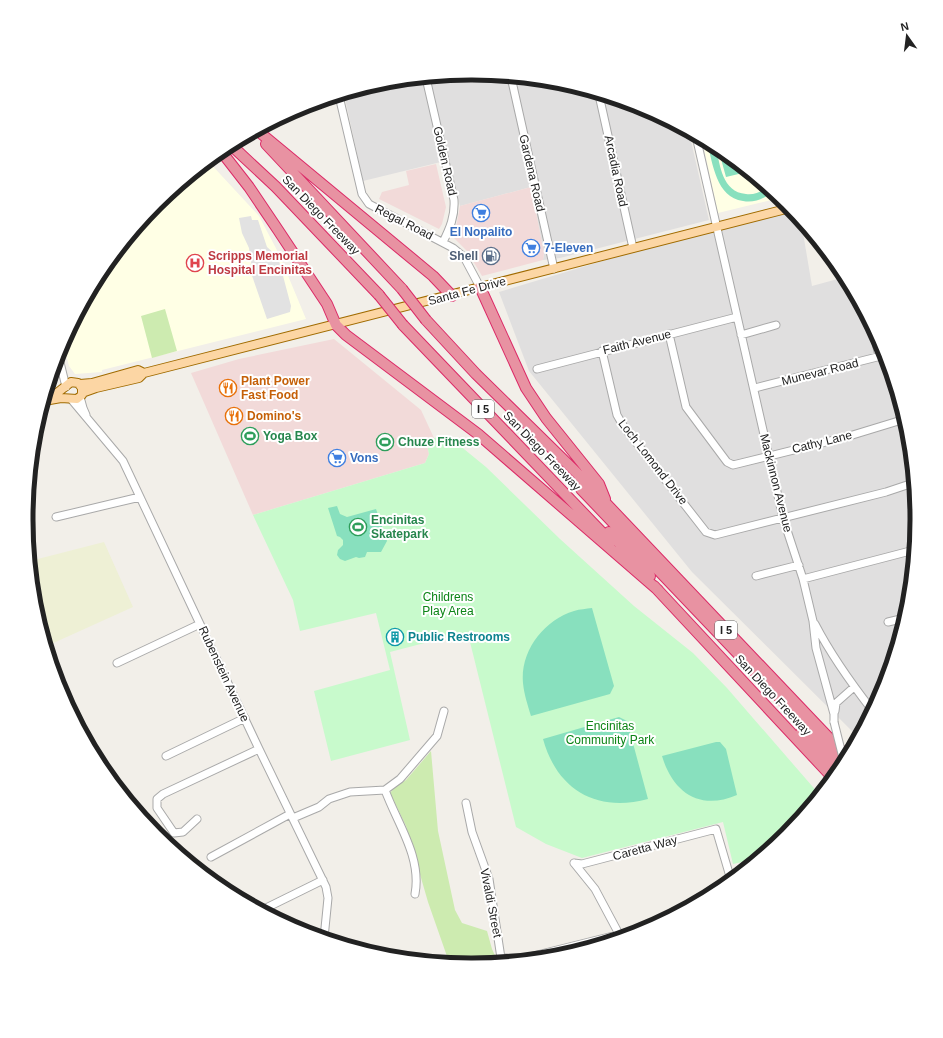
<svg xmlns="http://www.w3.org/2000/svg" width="943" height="1038" font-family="Helvetica,sans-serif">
<rect width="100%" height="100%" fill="#f2efe9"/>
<path fill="#e0dfdf" d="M472,74l87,8 83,26 47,24 20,88 -149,38 -17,2 1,-7 -13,-66 -71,19 -11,-46 -86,21 -19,-87 41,-12z
M791,210l10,11 11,65 33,-9 38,72 25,83 9,87 -9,87 -25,84 -25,47 -166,-165 -163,-201 -30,-79 224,-67z"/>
<path fill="#f2dad9" d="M436,164l10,43 -4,17 -3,5 -60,-30 3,-7 27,-7 -3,-14z
M531,187l13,66 -1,7 -61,16 -15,-25 -13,-13 6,-32z
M334,339l87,71 13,28 -7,7 2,9 -4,9 -172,52 -62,-142 48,-14z"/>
<path fill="#ffffe5" d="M702,139l17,10 61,49 -62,15z
M208,161l51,55 20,38 27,65 -204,51v2l-27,2 -6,-8 -6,-23 38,-72 56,-67z"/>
<path fill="#eef0d5" d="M104,542l29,65 -84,38 -6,-17h-2l-6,-22 -5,-45z"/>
<path fill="#cdebb0" d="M165,309l12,42 -25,7 -11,-42z
M431,751l7,80 17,79 7,13 25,8 5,18 6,13 -27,2 -22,-2 -21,-60 -22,-76 -16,-33 5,-6 11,-7z"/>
<path fill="#c8facc" d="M448,436l38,31 74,72 74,67 59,47 34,35 92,106 -33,40 -30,25 -23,5 -10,-42 -141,36 -36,-14 -30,-17 -47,-189 -6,-5 -73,19 20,88 -79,21 -17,-70 76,-21 -14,-57 -76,18 -7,-31 -40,-85 172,-52 4,-9 -2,-9 7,-7z"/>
<path fill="#88e0be" d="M707,142l9,5c4,18 6,45 30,47 8,1 14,-2 21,-6l5,4c-8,7 -18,11 -29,9 -27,-4 -30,-37 -36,-59z
M718,148l1,1 28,23 -21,5z
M337,506l3,8 7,3 29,-8 11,32 -6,11h-14l-2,5 -6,1 -3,-1 -11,4 -5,-2 -3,-4 1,-5 5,-5v-5l-3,-3 -3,-1 -9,-28z
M592,608l22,78 -4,8 -79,22c-3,-10 -7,-22 -8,-33 -3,-32 21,-63 51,-72 6,-2 12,-2 18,-3z
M619,717l8,4 21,78c-51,14 -91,-9 -105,-60z
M716,742h4l6,7 11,46c-37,16 -64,-2 -75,-39z"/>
<path fill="#e2e2e2" d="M251,216l1,4h6l9,27 11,10 13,49 -1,6 -23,7 -17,-49 1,-8 -2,-14 -7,-15 -3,-15z"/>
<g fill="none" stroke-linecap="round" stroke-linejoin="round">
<defs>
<path id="minor" d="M511,77l43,192
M426,78l28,122c1,16 -4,28 -11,42
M599,95l34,153
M339,96l23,98 7,10 84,44 11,9 16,30
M696,136l87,382 20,61 10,42 3,27 18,66v8
M873,330l6,26
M669,334l17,73 41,55 6,3 113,-28 59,-18
M741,335l35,-10
M602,351l15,64 7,12 82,105 9,3 4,-1 167,-42 27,-9
M58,354l8,33
M537,369l200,-52
M755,388l130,-33
M80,397l3,11 3,7
M71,399l52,62 136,288 67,138 2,11 -4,40
M56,517l84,-20
M756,576l43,-11
M803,579l111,-29
M888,622l17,-4
M815,624c16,31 36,59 57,86
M117,663l83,-39
M835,711l1,-8 18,-16
M166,756l79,-38
M385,790c12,33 37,67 30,104
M466,803l6,29 17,47 12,79h24l124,-31
M293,818l26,-11 10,-8 21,-7 35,-2 15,-11 37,-43 7,-25
M197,819l-14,13 -9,1 -17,-25v-9l6,-5 96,-45
M211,857l79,-43
M574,863l8,1 134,-35 15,51
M574,863l21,26 24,45
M262,910l61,-30"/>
<path id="major" d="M80,384l12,-1 46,-13 6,3
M82,393l14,-5 43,-10 5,-5 646,-165
M44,401l17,-3 16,1 5,-4v-7l-4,-5 -7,-1 -14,11 -12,3"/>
<path id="highway" d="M258,131l175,145 19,20
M266,144l136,145
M231,145l45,42 103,108
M221,151l28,36 29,43 49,74 9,21 10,10 132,99 180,156
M480,287l46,101 20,30 53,66 6,15
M426,320l50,54 103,101 268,282
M403,325l208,217
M579,475l2,14 262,275
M609,532l41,44
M654,586l179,192
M801,733l36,39"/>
</defs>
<use href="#minor" stroke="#a9a9a9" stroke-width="9"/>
<use href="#major" stroke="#a06b00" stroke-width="10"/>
<use href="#highway" stroke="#dc2a67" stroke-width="12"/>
<use href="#minor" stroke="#fff" stroke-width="7"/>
<use href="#major" stroke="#fcd6a4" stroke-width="8"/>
<use href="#highway" stroke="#e892a2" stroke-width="10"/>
<defs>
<path id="minor-bridge" d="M834,722l10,40"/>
<path id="highway-bridge" d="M402,289l24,31
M379,295l24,30"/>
</defs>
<use href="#minor-bridge" stroke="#a9a9a9" stroke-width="9" stroke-linecap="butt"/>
<use href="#highway-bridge" stroke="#dc2a67" stroke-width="12" stroke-linecap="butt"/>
<use href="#minor-bridge" stroke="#fff" stroke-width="7"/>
<use href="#highway-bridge" stroke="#e892a2" stroke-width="10"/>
</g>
<defs>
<symbol id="supermarket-ring" viewBox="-11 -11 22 22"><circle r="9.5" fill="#fff" stroke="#3f7fe0" stroke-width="1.5"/><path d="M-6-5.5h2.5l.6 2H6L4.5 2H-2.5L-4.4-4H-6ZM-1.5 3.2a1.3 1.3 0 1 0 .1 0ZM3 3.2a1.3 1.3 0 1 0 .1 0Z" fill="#3f7fe0"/></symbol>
<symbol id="fuel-ring" viewBox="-11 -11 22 22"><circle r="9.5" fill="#fff" stroke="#5c6f8a" stroke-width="1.5"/><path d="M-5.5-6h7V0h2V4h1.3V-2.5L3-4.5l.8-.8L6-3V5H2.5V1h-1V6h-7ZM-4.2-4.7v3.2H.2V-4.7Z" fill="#5c6f8a"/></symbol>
<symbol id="hospital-ring" viewBox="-11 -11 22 22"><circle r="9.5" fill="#fff" stroke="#e0444e" stroke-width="1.5"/><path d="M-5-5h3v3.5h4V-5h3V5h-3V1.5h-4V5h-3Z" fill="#e0444e"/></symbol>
<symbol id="restaurant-ring" viewBox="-11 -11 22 22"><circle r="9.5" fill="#fff" stroke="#e8710a" stroke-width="1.5"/><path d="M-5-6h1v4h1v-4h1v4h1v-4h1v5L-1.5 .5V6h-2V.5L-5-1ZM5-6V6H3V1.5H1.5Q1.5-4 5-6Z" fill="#e8710a"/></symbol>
<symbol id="stadium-ring" viewBox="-11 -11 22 22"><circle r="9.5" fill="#fff" stroke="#2e9e5b" stroke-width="1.5"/><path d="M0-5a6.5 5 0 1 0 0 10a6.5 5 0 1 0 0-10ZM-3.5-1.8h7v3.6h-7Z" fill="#2e9e5b"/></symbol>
<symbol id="building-ring" viewBox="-11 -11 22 22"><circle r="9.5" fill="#fff" stroke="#0f9aa8" stroke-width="1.5"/><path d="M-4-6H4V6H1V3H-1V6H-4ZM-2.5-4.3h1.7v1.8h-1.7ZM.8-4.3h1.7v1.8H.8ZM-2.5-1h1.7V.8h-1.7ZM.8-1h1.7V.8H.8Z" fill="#0f9aa8"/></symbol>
</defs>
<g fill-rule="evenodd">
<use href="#supermarket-ring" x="471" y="203" width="20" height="20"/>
<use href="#supermarket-ring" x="521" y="238" width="20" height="20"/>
<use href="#fuel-ring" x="481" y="246" width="20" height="20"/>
<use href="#hospital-ring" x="185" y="253" width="20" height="20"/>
<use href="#restaurant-ring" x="218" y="378" width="20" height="20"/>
<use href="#restaurant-ring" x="224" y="406" width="20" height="20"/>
<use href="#stadium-ring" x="240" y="426" width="20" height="20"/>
<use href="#stadium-ring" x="375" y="432" width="20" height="20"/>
<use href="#supermarket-ring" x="327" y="448" width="20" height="20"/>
<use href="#stadium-ring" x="348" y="517" width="20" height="20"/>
<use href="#building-ring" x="385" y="627" width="20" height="20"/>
</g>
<g text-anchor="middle" stroke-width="4" stroke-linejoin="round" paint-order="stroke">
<g fill="#fff" stroke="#646464" stroke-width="1">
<rect x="472" y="400" width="22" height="18" rx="3"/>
<rect x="715" y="621" width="22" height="18" rx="3"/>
</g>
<g font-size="11" font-weight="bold" fill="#222">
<text x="483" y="413">I 5</text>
<text x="726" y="634">I 5</text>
</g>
<g font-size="12" fill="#222" stroke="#fff">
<text transform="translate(445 161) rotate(77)" y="4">Golden Road</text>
<text transform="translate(616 171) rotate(78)" y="4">Arcadia Road</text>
<text transform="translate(532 173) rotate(77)" y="4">Gardena Road</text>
<text transform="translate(321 215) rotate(46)" y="4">San Diego Freeway</text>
<text transform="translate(404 222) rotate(27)" y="4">Regal Road</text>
<text transform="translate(467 291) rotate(-15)" y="4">Santa Fe Drive</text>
<text transform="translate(637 342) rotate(-14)" y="4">Faith Avenue</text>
<text transform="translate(820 372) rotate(-14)" y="4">Munevar Road</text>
<text transform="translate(822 442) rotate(-14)" y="4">Cathy Lane</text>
<text transform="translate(542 451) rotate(46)" y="4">San Diego Freeway</text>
<text transform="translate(653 462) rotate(52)" y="4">Loch Lomond Drive</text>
<text transform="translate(776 483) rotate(76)" y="4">Mackinnon Avenue</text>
<text transform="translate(224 674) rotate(65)" y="4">Rubenstein Avenue</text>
<text transform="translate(773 695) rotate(47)" y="4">San Diego Freeway</text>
<text transform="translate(645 848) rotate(-15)" y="4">Caretta Way</text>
<text transform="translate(491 903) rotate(79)" y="4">Vivaldi Street</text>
</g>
<g font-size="12" font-weight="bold" fill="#366cbe" stroke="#fff" text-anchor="start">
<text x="481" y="236" text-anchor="middle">El Nopalito</text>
<text x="544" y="252">7-Eleven</text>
<text x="350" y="462">Vons</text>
</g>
<g font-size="12" font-weight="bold" fill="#be3a42" stroke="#fff" text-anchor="start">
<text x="208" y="260">Scripps Memorial<tspan x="208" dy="14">Hospital Encinitas</tspan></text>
</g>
<g font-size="12" font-weight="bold" fill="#4e5e75" stroke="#fff" text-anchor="end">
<text x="478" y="260">Shell</text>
</g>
<g font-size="12" font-weight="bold" fill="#c56008" stroke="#fff" text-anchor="start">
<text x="241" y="385">Plant Power<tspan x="241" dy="14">Fast Food</tspan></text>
<text x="247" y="420">Domino's</text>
</g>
<g font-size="12" font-weight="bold" fill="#27864d" stroke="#fff" text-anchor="start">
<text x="263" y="440">Yoga Box</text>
<text x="398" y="446">Chuze Fitness</text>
<text x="371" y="524">Encinitas<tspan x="371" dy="14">Skatepark</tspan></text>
</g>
<g font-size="12" fill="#0c8416" stroke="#fff">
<text x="448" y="601">Childrens<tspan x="448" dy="14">Play Area</tspan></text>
<text x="610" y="730">Encinitas<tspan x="610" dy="14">Community Park</tspan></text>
</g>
<g font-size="12" font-weight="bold" fill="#0d838f" stroke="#fff" text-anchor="start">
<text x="408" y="641">Public Restrooms</text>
</g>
</g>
<path d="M0 0H943V1038H0ZM471 80H472A438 438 0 0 1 910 518V520A438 438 0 0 1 472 958H471A438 438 0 0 1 33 520V518A438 438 0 0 1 471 80Z" fill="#fff" fill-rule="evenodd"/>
<path fill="none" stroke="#222" stroke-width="5" d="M471 80H472A438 438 0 0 1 910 518V520A438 438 0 0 1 472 958H471A438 438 0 0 1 33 520V518A438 438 0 0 1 471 80Z"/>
<g transform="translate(907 36) rotate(346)" stroke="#ffffff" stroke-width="3" paint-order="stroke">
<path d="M0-3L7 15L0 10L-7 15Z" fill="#222222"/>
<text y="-6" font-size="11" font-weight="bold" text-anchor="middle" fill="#222222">N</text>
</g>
</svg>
